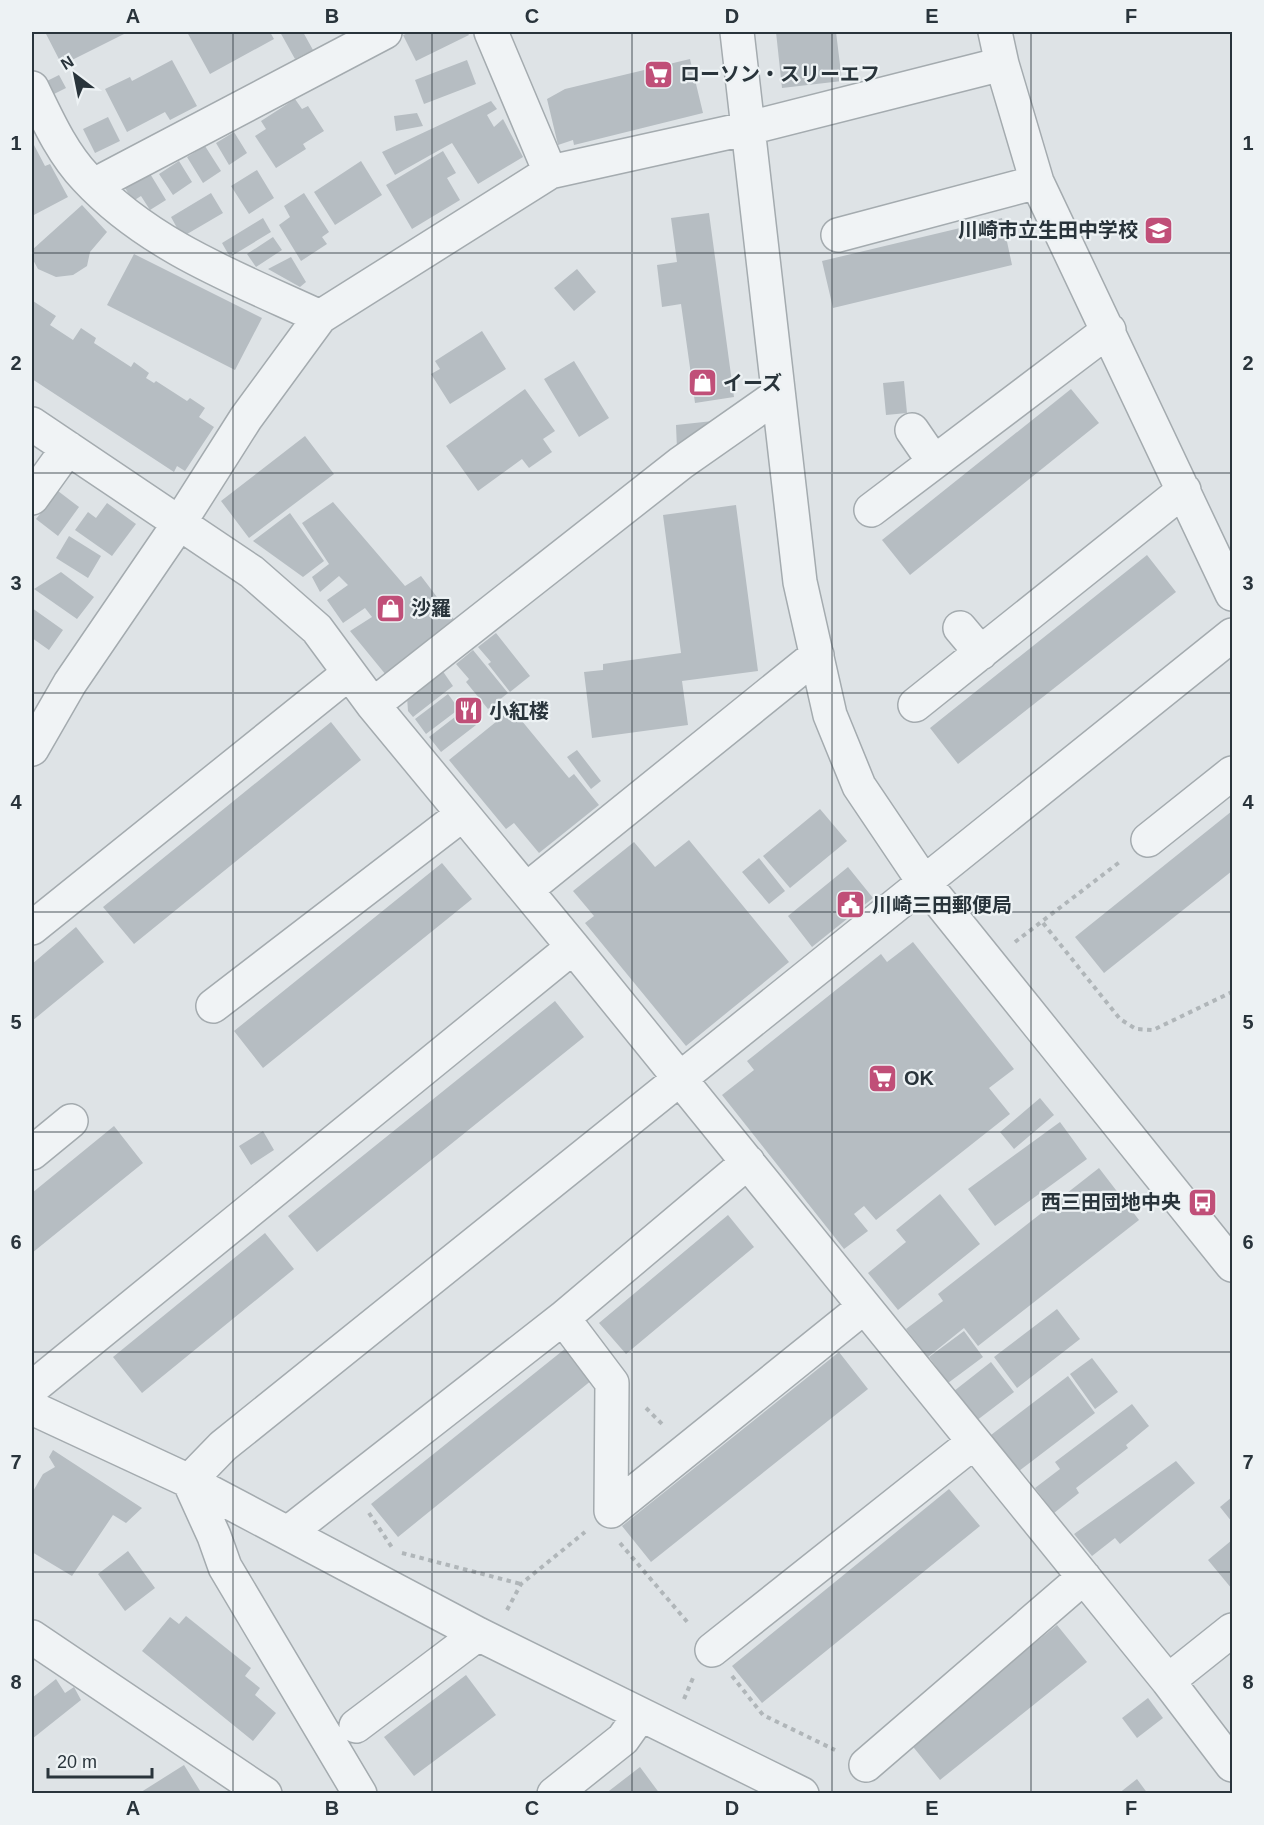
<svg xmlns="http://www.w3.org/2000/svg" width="1264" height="1825" font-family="Helvetica,'Noto Sans JP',sans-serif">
<rect width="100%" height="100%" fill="#dee3e6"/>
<path fill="#b6bdc2" d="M45,32h83l-66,33z
M187,32h83l4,7 -64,35z
M280,32h23l10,18 -18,9z
M411,32h56l2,3 -53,26 -13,-26z
M776,32h60l6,49 -60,7z
M690,59l13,54 -129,32 -1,-5 -15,5 -11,-46 18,-10z
M172,60l25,46 -27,14 -5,-8 -38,20 -22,-43 25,-12 2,4z
M467,60l9,24 -52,20 -9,-24z
M59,75l7,13 -16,8 -7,-13z
M295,99l7,10 6,-3 16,25 -21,13 3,5 -30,19 -21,-32 11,-7 -5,-8z
M491,101l6,8 -10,6 7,12 9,-8 20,38 -45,27 -26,-41 -57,32 -13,-23z
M417,113l6,13 -27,5 -2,-15z
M108,117l12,24 -25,12 -12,-24z
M234,132l13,21 -18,12 -13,-22z
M34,145l11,21 5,-2 18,33 -36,19v-70z
M205,146l16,25 -18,12 -16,-26z
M443,151l13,22 -9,5 13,22 -48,29 -26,-44z
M179,161l13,21 -19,13 -14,-21z
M361,161l21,34 -47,30 -21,-33z
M257,170l17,28 -25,16 -18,-28z
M149,172l17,28 -16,10 -9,-14 -8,5 -8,-13z
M211,193l12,20 -41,24 -11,-20z
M304,193l25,39 -7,5 5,7 -26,17 -22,-36 11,-8 -6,-11z
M82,205l25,27 -17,20 -3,14 -14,9 -17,2 -18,-8 -6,-11v-8z
M709,213l25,184 -39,6 -14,-99 -19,3 -5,-42 20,-3 -6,-44z
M263,218l8,14 -41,25 -8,-14z
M1002,218l10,47 -179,43 -11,-47z
M273,237l9,13 -26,17 -9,-13z
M134,254l128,64 -27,52 -128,-65z
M291,257l15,25 -6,5 -32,-18z
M577,269l19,23 -22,19 -20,-23z
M33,301l23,15 -6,9 23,15 8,-12 15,10 -2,5 37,24 3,-5 15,11 -3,5 8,5 2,-2 31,20 3,-3 15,10 -6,9 15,10 -29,44 -8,-5 -3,6 -142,-93z
M482,331l24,38 -56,35 -19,-30 9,-5 -5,-8z
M574,361l35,57 -30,19 -35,-58z
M904,381l3,32 -21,2 -3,-32z
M525,389l30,42 -12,8 9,13 -23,16 -7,-9 -44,32 -32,-45z
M1071,389l28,34 -189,152 -28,-35z
M713,421l-36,28 -1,-24z
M305,436l29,38 -85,64 -28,-37z
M58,491l21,16 -21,29 -22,-17z
M333,502l72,84 16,-10 35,46 -70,53 -36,-44 22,-14 -7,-9 -22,15 -16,-23 21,-15 -9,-9 -19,16 -8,-15 17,-13 -27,-41z
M107,503l29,21 -24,32 -37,-26 13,-18 8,6z
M736,505l22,166 -76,10 6,44 -96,13 -8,-66 19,-2v-6l78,-11 -18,-138z
M290,513l34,48 -21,16 -50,-36z
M69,536l32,20 -13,22 -32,-20z
M1147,555l29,37 -218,172 -28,-36z
M61,572l33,25 -17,22 -43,-30z
M32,608l31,22 -14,20 -17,-12z
M496,633l34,43 -20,16 -22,-28 3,-2 -13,-15z
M473,650l35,43 -20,16 -22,-27 3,-3 -13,-15z
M442,670l11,16 -40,31 -5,-6 -1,-14z
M448,694l11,15 -33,25 -11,-15z
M512,709l57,69 5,-4 25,31 -60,48 -25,-30 -8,6 -57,-69z
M464,710l12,15 -35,27 -12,-15z
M331,722l30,38 -227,184 -31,-37z
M577,750l24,31 -10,8 -24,-32z
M820,809l27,32 -57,47 -27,-32z
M1232,811v60l-128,102 -29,-36z
M689,840l100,122 -103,84 -101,-123 9,-7 -21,-25 61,-49 21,25z
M759,858l26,33 -16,13 -27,-32z
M442,863l30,36 -209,169 -29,-37z
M848,867l25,31 -61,49 -24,-31z
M76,927l28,35 -72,59v-57z
M913,942l101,127 -25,19 21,26 -134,106 -12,-14 -10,8 14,17 -24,18 -122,-154 32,-25 -7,-9 134,-107 6,8z
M555,1001l29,36 -267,215 -29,-36z
M1040,1098l14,17 -40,34 -14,-17z
M1060,1122l27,37 -92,67 -27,-37z
M114,1126l29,37 -111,90v-60z
M263,1131l11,19 -23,15 -12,-19z
M1099,1168l40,52 -161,126 -14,-18 -36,29 -22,-28 37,-28 -5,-7z
M940,1194l40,50 -82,66 -30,-37 38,-31 -10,-12z
M728,1215l26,32 -128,107 -27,-31z
M265,1233l29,36 -152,124 -29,-36z
M1057,1309l23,30 -63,49 -23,-31z
M964,1331l19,26 -35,26 -19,-26z
M566,1348l26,32 -194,157 -27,-33z
M839,1352l29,37 -217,173 -29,-36z
M1092,1358l26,34 -23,17 -25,-35z
M991,1362l23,30 -38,29 -22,-30z
M1068,1376l27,37 -76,58 -28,-36z
M1132,1404l17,22 -23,19 2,3 -52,40 3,5 -25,20 -19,-25 25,-19 -5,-7z
M53,1450l89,58 -16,15 -13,-8 -41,61 -40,-24v-59l11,-19 12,-7 -6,-10z
M1176,1461l19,22 -75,61 -5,-6 -23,18 -18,-22z
M949,1489l31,37 -218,177 -30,-37z
M1232,1497v25l-12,-15z
M1232,1540v49l-24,-29z
M128,1551l27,37 -30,23 -27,-37z
M186,1616l65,52 -6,8 15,12 -5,7 21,18 -23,28 -111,-90 28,-34 9,7z
M1057,1625l30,37 -147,118 -30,-37z
M466,1675l30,40 -82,61 -30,-39z
M56,1679l9,14 9,-6 7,13 -49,39v-41z
M1148,1698l15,20 -26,20 -15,-20z
M184,1765l18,29h-64z
M640,1767l20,27h-55z
M1137,1779l11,15h-30z"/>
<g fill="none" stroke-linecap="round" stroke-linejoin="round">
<defs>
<path id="minor" d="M491,32l59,140
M737,32l63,550 30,133 29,71 64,95 309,384
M995,32l7,32 35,118 195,412
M32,88c15,31 30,65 54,90 63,68 152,101 234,139
M94,185l291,-153
M838,235l199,-53
M32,424l220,148 65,57 56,76 200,242 595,734 64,84
M912,430l22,32
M32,498l36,-50
M871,510l238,-180
M960,628l21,25
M373,705l308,-242 97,-68
M915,705l269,-215
M32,749l38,-66 108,-158 68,-107 74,-101 230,-145 199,-44 253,-64
M1148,840l84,-67
M526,890l291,-235
M32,928l317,-255
M213,1006l250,-192
M32,1153l39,-32
M563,1318l49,65 -1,128 253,-204
M32,1388l541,-441
M32,1408l157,73 25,55 11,31 135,227
M288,1533l275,-215 185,-156
M32,1637l233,157
M712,1650l262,-208
M1168,1681l64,-51
M356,1726l122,-92
M866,1765l218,-188
M554,1794l69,-55 17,-24
M802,1794l-324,-160 -289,-153 34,-35 1009,-811"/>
</defs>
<use href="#minor" stroke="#a4abaf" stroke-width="36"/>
<path stroke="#b0b6b9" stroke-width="4" stroke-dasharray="4.5 4.5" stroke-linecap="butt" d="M1043,923l77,96 16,10 17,1 79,-38
M1015,942l106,-81
M646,1408l18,18
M369,1513l24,36
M620,1543l69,81
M402,1553l119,31
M507,1610l14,-26 64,-52
M732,1676l31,39 72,35
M684,1699l9,-21"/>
<use href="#minor" stroke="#f0f3f5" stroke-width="33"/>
</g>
<path fill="none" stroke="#29343b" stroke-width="1.5" stroke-opacity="0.55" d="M233,32v1762M432,32v1762M632,32v1762M832,32v1762M1031,32v1762M32,253h1200M32,473h1200M32,693h1200M32,912h1200M32,1132h1200M32,1352h1200M32,1572h1200"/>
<defs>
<symbol id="supermarket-square" viewBox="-11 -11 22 22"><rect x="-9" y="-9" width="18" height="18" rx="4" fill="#c04f78" stroke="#edf2f4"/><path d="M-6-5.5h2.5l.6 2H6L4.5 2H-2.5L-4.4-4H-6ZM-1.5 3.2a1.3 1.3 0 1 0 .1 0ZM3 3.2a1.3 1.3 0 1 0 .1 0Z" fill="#fff"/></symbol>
<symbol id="school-square" viewBox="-11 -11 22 22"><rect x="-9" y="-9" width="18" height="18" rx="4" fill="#c04f78" stroke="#edf2f4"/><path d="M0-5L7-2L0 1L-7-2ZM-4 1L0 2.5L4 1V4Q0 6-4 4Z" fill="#fff"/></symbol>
<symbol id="shop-square" viewBox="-11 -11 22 22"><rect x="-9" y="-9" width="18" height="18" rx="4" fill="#c04f78" stroke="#edf2f4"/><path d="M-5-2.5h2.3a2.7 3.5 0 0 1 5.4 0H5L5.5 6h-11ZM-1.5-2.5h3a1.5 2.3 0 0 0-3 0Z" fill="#fff"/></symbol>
<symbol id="restaurant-square" viewBox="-11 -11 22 22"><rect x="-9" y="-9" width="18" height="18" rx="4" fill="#c04f78" stroke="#edf2f4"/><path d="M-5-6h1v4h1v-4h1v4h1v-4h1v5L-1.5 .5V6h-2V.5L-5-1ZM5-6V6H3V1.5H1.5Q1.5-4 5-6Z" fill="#fff"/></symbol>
<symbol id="civic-square" viewBox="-11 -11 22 22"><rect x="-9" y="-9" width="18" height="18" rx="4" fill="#c04f78" stroke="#edf2f4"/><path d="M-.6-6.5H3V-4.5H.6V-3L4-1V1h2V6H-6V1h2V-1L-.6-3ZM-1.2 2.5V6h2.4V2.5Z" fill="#fff"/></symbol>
<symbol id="bus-square" viewBox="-11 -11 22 22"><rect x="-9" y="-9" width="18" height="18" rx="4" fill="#c04f78" stroke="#edf2f4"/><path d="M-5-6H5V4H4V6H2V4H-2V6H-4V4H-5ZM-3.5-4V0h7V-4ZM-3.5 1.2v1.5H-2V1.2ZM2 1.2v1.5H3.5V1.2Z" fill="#fff"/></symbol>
</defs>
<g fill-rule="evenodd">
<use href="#supermarket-square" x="642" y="58" width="33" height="33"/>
<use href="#school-square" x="1142" y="214" width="33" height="33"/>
<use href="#shop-square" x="686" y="366" width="33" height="33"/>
<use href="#shop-square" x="374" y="592" width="33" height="33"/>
<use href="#restaurant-square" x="452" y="694" width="33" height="33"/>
<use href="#civic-square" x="834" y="888" width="33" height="33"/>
<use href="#supermarket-square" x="866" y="1062" width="33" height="33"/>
<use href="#bus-square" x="1186" y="1186" width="33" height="33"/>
</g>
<g text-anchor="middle" stroke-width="4.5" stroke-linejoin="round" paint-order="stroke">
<g font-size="20" font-weight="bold" fill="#29343b" stroke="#edf2f4" text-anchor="start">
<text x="680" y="81">ローソン・スリーエフ</text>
<text x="1138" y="237" text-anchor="end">川崎市立生田中学校</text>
<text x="723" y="390">イーズ</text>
<text x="411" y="615">沙羅</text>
<text x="489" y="718">小紅楼</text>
<text x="872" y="912">川崎三田郵便局</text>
<text x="904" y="1085">OK</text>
<text x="1181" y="1209" text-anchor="end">西三田団地中央</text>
</g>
</g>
<rect width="1264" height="1825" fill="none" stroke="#edf2f4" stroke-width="66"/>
<g transform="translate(75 75) rotate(328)" stroke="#edf2f4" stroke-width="4.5" paint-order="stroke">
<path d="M0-4.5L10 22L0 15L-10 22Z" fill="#29343b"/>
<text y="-9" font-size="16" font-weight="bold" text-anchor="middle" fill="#29343b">N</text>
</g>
<path d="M48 1768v9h104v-9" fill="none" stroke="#29343b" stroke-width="3"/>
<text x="57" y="1768" font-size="18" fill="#29343b" stroke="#edf2f4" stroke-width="4.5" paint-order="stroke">20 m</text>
<rect x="33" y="33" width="1198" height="1759" fill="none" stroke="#29343b" stroke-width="2"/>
<g font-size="20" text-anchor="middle" font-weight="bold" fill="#29343b">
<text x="133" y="23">A</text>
<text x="332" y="23">B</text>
<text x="532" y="23">C</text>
<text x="732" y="23">D</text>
<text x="932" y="23">E</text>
<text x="1131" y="23">F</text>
<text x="16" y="150">1</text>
<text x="1248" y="150">1</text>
<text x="16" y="370">2</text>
<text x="1248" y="370">2</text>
<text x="16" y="590">3</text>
<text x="1248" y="590">3</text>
<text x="16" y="809">4</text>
<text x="1248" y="809">4</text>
<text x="16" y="1029">5</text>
<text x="1248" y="1029">5</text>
<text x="16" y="1249">6</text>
<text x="1248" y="1249">6</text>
<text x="16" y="1469">7</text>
<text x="1248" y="1469">7</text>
<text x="16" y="1689">8</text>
<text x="1248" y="1689">8</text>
<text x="133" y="1815">A</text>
<text x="332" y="1815">B</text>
<text x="532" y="1815">C</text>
<text x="732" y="1815">D</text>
<text x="932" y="1815">E</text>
<text x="1131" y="1815">F</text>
</g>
</svg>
